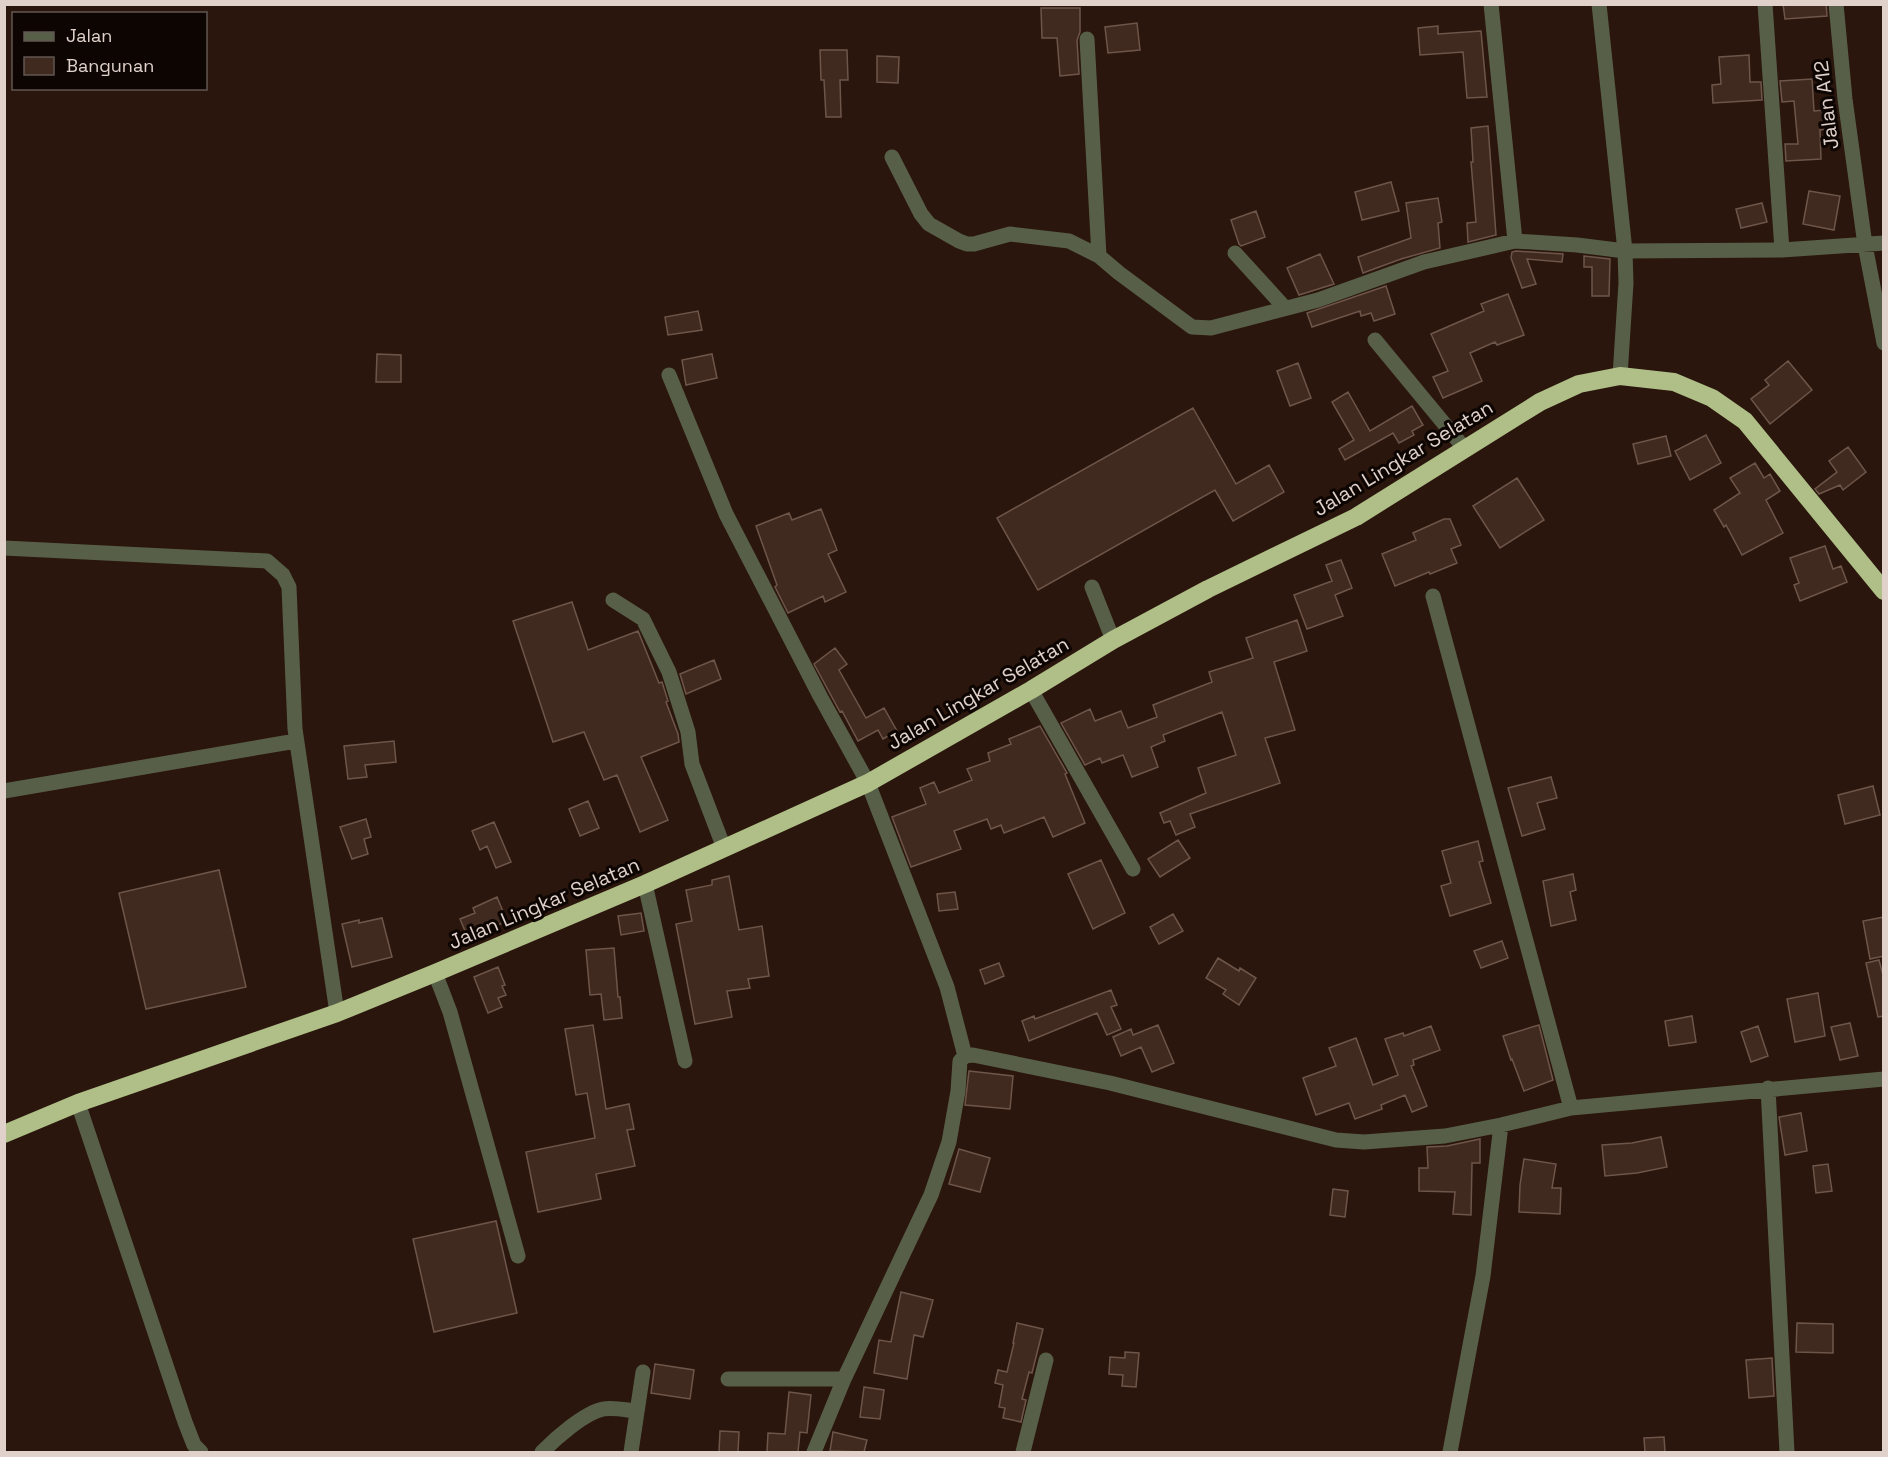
<svg xmlns="http://www.w3.org/2000/svg" width="1888" height="1457" font-family="'Space Grotesk',sans-serif">
<rect width="100%" height="100%" fill="#2a160c"/>
<path fill="#40291f" stroke="#6e554a" stroke-width="1.5" d="M1783,4h43l1,12 -42,3z
M1041,8h39v24l-3,8 2,34 -19,2 -3,-38h-15z
M1137,23l3,27 -32,3 -3,-26z
M1438,26v8l43,-3 6,66 -20,1 -4,-46 -43,3 -2,-27z
M820,50h27l1,30h-8l1,37h-15l-2,-37h-3z
M1749,55l1,27h11l1,18 -49,3 -1,-18 9,-1 -2,-27z
M877,56l22,1 -1,26 -21,-1z
M1812,79l2,32 12,-1 1,19 -7,1 1,29 -35,2 -1,-17h13l-4,-43 -12,1 -2,-21z
M1488,126l8,109 -28,7 -1,-19 9,-1 -5,-60h2l-2,-34z
M1391,182l8,29 -37,9 -7,-28z
M1809,191l31,5 -6,34 -31,-6z
M1438,198l4,24 -4,1 2,25 -39,11 -38,14 -5,-16 53,-19 -5,-35z
M1762,203l5,19 -26,6 -5,-19z
M1256,211l9,26 -24,9 -2,-2 -8,-24z
M1516,251l47,3 -1,8 -35,-3 9,25 -14,4 -11,-30 1,-6z
M1320,254l14,30 -35,11 -12,-27z
M1584,256l26,3 -1,37h-17v-29h-8z
M1386,286l9,28 -21,7 -3,-8 -10,3 -1,-5 -48,16 -5,-14z
M1508,294l16,41 -27,10 -2,-3 -25,11 12,28 -39,17 -10,-21 15,-6 -17,-37 53,-23 -3,-7z
M698,311l4,19 -34,5 -3,-18z
M377,354l24,1v27h-25z
M712,354l5,24 -31,7 -4,-25z
M1788,361l24,29 -42,34 -19,-25 18,-14 -4,-5z
M1298,363l13,35 -21,8 -13,-35z
M1348,392l22,39 42,-25 11,19 -11,6 2,4 -15,8 -6,-10 -48,27 -6,-11 15,-9 -22,-38z
M1193,408l43,76 33,-19 15,27 -51,29 -18,-31 -177,100 -41,-72z
M1706,435l15,28 -31,17 -15,-29z
M1666,436l5,20 -33,8 -5,-20z
M1848,447l18,25 -23,18 -3,-5 -21,9 -4,-5 22,-17 -8,-11z
M1755,463l9,15 6,-4 10,17 -14,9 17,33 -41,22 -16,-30 -2,2 -10,-17 26,-17 -10,-15z
M1517,478l27,42 -44,28 -27,-42z
M821,509l16,41 -9,4 18,38 -21,10 -2,-6 -35,17 -13,-26 2,-2 -21,-59 33,-13 3,7z
M1444,519h6l11,26 -10,4 6,14 -27,11 -1,-2 -34,14 -13,-32 34,-14 -3,-7z
M1825,546l8,23 8,-3 6,16 -47,19 -6,-16 5,-2 -9,-25z
M1341,560l11,28 -17,7 8,21 -36,13 -13,-34 38,-14 -6,-16z
M572,602l16,48 50,-19 21,52 3,-1 6,19 -2,1 12,32 1,8 -38,15 27,63 -28,12 -23,-57 -13,5 -20,-48 -31,10 -40,-121z
M1297,620l10,31 -33,11 21,68 -30,8 15,45 -90,31 5,13 -19,8 -6,-14 -6,2 -4,-10 46,-20 -8,-25 38,-13 -14,-43 -59,23 2,6 -14,6 7,20 -26,10 -9,-22 -21,8 -2,-5 -15,7 -24,-42 29,-14 5,12 26,-10 7,17 29,-11 -4,-12 59,-23 -3,-10 44,-14 -7,-20z
M835,648l12,16 -8,6 27,48 18,-10 13,23 -14,8 -5,-9 -20,11 -16,-30 -2,1 -26,-48z
M714,660l7,19 -35,15 -6,-20z
M1040,726l27,47 -2,1 20,49 -32,14 -9,-20 -40,16 -3,-8 -10,4 -4,-10 -33,12 7,18 -50,18 -19,-50 34,-13 -6,-16 14,-6 5,11 33,-13 -5,-11 23,-8 -2,-8 23,-9 -2,-5z
M394,741l2,21 -31,3 2,12 -19,2 -4,-33z
M1551,777l6,21 -20,5 8,26 -23,7 -14,-48z
M1873,786l7,29 -35,9 -7,-29z
M588,801l11,27 -19,8 -11,-27z
M366,819l5,18 -7,2 4,15 -16,5 -12,-32z
M494,822l17,40 -15,6 -9,-22 -7,4 -8,-19z
M1178,840l12,18 -30,19 -12,-18z
M1478,841l5,20 -4,1 12,41 -41,13 -9,-30 10,-3 -9,-32z
M1101,860l24,53 -32,16 -25,-55z
M219,870l27,117 -100,22 -27,-116z
M1573,874l3,16 -6,2 6,28 -25,6 -8,-45z
M729,876l10,54 23,-4 7,50 -21,3 2,9 -23,3 5,26 -37,7 -19,-100 16,-3 -6,-31 26,-5v-5z
M955,892l3,17 -19,2 -2,-17z
M497,897l10,24 -39,17 -8,-19 15,-6 -2,-5z
M641,913l3,18 -23,4 -3,-19z
M1173,914l10,17 -24,13 -9,-17z
M1884,917v39l-14,3 -7,-38z
M382,918l10,39 -40,10 -10,-43 17,-4v3z
M1502,941l6,17 -27,10 -7,-17z
M614,948l4,49h2l2,21 -18,2 -3,-26 -11,1 -4,-45z
M1218,958l21,13 1,-3 16,10 -17,27 -16,-11 3,-4 -20,-12z
M1879,960l5,19v37l-6,1 -12,-54z
M999,963l5,13 -19,8 -5,-14z
M498,967l7,18 -3,1 4,9 -8,3 4,9 -14,6 -14,-36z
M1111,990l6,15 -6,2 10,22 -14,6 -10,-22 -68,28 -7,-20 12,-5 1,3z
M1818,993l7,43 -30,6 -8,-43z
M1692,1016l4,26 -27,4 -4,-25z
M1850,1023l8,33 -18,4 -9,-33z
M593,1025l13,84 23,-5 5,25 -7,1 8,36 -39,8 5,25 -63,13 -12,-60 69,-14 -8,-45 -11,2 -11,-66z
M1158,1025l16,38 -22,9 -11,-25 -20,9 -8,-19 18,-8 2,6z
M1539,1025l14,55 -29,11 -12,-32 -1,1 -8,-24z
M1431,1026l9,24 -27,10 1,5 -3,1 16,40 -15,6 -7,-17 -24,10 1,4 -27,10 -6,-16 -33,12 -13,-37 33,-12 -7,-18 27,-10 17,47 25,-10 -13,-36 18,-6 1,3z
M1758,1026l10,30 -17,6 -10,-30z
M969,1071l44,5 -3,33 -45,-4z
M1801,1113l6,38 -22,4 -6,-38z
M1661,1137l6,30 -30,6 -32,3 -3,-31 30,-2z
M1480,1139v24h-8l-1,52 -18,-1 2,-22 -36,-1v-23h9l-1,-21 20,-1z
M959,1149l31,9 -10,34 -31,-8z
M1524,1159l32,5 -4,24h9l-1,26 -41,-2 1,-27z
M1828,1164l4,27 -16,2 -3,-27z
M1333,1189l15,2 -3,26 -15,-2z
M496,1221l21,92 -83,19 -21,-93z
M901,1292l32,8 -10,37 -9,-2 -7,44 -33,-6 5,-33 12,2z
M1017,1323l26,6 -11,44 -3,-1 -7,27 4,1 -5,22 -18,-4 2,-10 -6,-1 4,-22 -8,-2 3,-13 9,2 7,-29h-1z
M1797,1323l36,1v29l-37,-1z
M1125,1352l14,1 -3,34 -14,-1 1,-11 -14,-1 1,-17 15,1z
M1772,1358l2,38 -25,2 -3,-38z
M655,1364l39,6 -4,29 -39,-6z
M864,1387l20,3 -4,29 -20,-2z
M789,1392l22,3 -4,38 -7,-1 -2,20h-31l1,-19 17,1z
M720,1431l19,1 -1,20h-19z
M833,1432l34,8 -3,12 -34,-1z
M1664,1437l1,15h-20l-1,-14z"/>
<g fill="none" stroke-linecap="round" stroke-linejoin="round">
<path stroke="#585f49" stroke-width="15" d="M1491,4l24,237
M1599,4l26,247 157,-1 102,-7
M1765,4l17,246
M1836,4l9,95 20,146 19,98
M1087,39l12,217
M892,157l29,57 8,10 30,17 8,3h7l36,-10 59,7 30,15 20,17 73,54 19,1 107,-28 106,-38 91,-21 62,4 48,6 1,32 -6,93
M1235,253l50,55
M1375,340l90,109
M669,375l57,139 94,182 48,87 79,204 18,69 -5,5 -2,30 -9,51 -18,53 -87,184h-116
M4,548l263,13 16,14 6,12 6,142 42,284
M1092,587l21,53
M1433,596l138,512
M613,600l30,19 26,53 19,60 4,32 32,84
M1031,690l102,179
M4,791l292,-50
M645,884l40,177
M435,973l15,39 68,244
M965,1056l8,-1 137,28 226,57 28,2 81,-6 56,-11 70,-17 313,-29
M1768,1088l19,364
M78,1103l107,319 9,23 7,7
M542,1452c14,-14 42,-39 61,-43 10,-2 23,1 33,2
M631,1452l12,-80
M814,1452l30,-73
M1023,1452l23,-92
M1450,1452l33,-176 18,-151"/>
<path stroke="#afbf87" stroke-width="18" d="M4,1134l74,-31 259,-90 98,-40 210,-89 223,-101 163,-93 82,-50 95,-51 148,-72 184,-115 39,-18 41,-8 54,6 38,16 33,23 139,170"/>
</g>
<g text-anchor="middle" stroke-width="6" stroke-linejoin="round" paint-order="stroke">
<g font-size="20" fill="#e0d1cb" stroke="#0c0502">
<text transform="translate(1826 105) rotate(-97)" y="7">Jalan A12</text>
<text transform="translate(1403 458) rotate(-31)" y="7">Jalan Lingkar Selatan</text>
<text transform="translate(978 693) rotate(-30)" y="7">Jalan Lingkar Selatan</text>
<text transform="translate(544 903) rotate(-23)" y="7">Jalan Lingkar Selatan</text>
</g>
</g>
<rect width="1888" height="1457" fill="none" stroke="#e0d1cb" stroke-width="12"/>
<rect x="12" y="12" width="195" height="78" fill="#0c0502" stroke="#615752" stroke-width="1.5"/>
<rect x="24" y="32" width="30" height="9" fill="#585f49" stroke="#615752" stroke-width="1.5"/>
<text x="66" y="42" font-size="18" fill="#e0d1cb">Jalan</text>
<rect x="24" y="57" width="30" height="18" fill="#40291f" stroke="#615752" stroke-width="1.5"/>
<text x="66" y="72" font-size="18" fill="#e0d1cb">Bangunan</text>
</svg>
